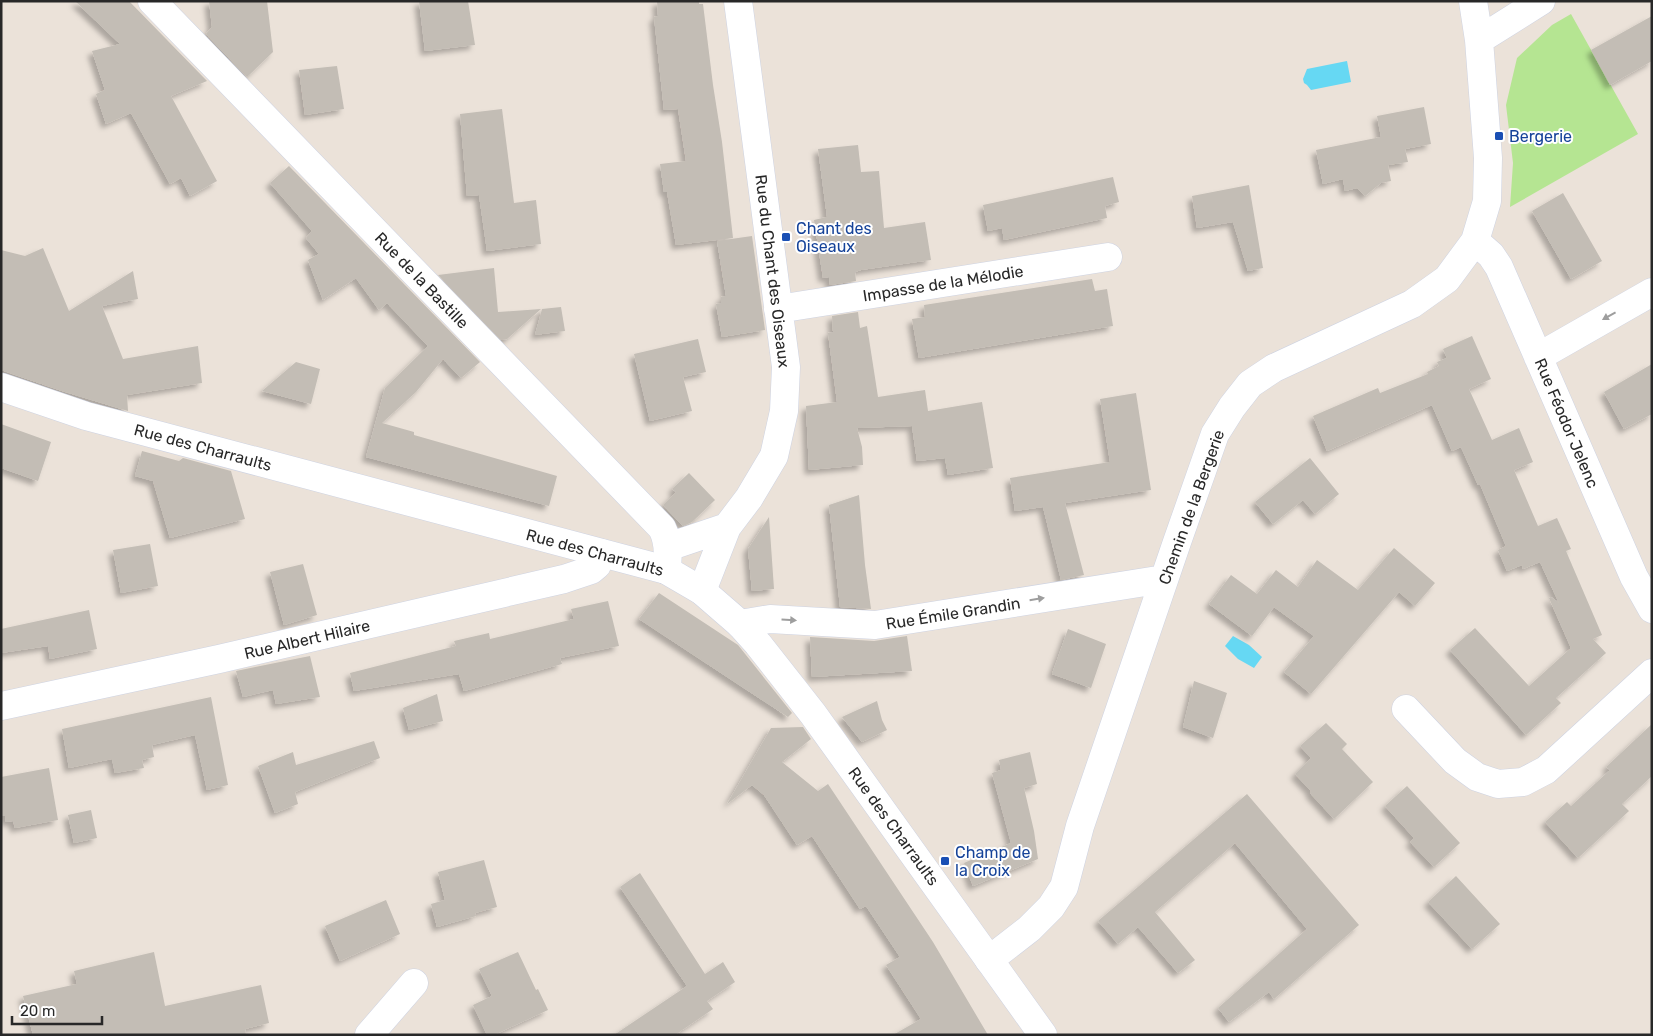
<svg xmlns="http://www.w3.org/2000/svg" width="1653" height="1036" font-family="Rubik,sans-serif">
<defs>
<filter id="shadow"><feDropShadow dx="-4.5" dy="4.5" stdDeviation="2.5" flood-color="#0004"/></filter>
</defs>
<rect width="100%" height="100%" fill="#ebe2d9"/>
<path fill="#b5e592" d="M1571,14l67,120 -128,73 3,-44 -7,-58 11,-47 35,-33z"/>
<path fill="#66d8f3" d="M1347,61l4,21 -40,8 -4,-5 -3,-2 -1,-4 4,-10z
M1233,636l16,9 13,12 -8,11 -16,-9 -13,-13z"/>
<path fill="#c3bdb5" filter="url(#shadow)" d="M75,1h54l78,80 -36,15 46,85 -27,15 -9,-18 -11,6 -39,-71 -25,11 -10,-30 9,-4 -13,-39 28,-7z
M209,1h58l6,51 -26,25 -41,-43 6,-7z
M419,1h49l7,44 -50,6z
M657,1h42v3h4l10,81 9,57 11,96 -57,7 -9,-53h-3l-4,-28 26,-3 -8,-52 -14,1 -10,-93 4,-1z
M1652,16v45l-42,24 -19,-35z
M337,66l7,43 -39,6 -6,-45z
M1424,107l7,37 -26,5 3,13 -20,3 3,16 -10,2 -16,13 -8,-8 -12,3 -2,-12 -20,5 -7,-34 65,-13 -4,-21z
M502,109l12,94 22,-3 5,44 -54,7 -8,-56 -12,1 -7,-82z
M858,145l3,27 18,-1 5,57 41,-6 6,38 -70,10 -6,2 1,9 -26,4 -1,-8 -6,1 -9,-58 13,-3 -9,-68z
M289,166l191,196 -19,16 -18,-19 -27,33 -34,31 32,9v3l143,41 -8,30 -183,-49 19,-69 43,-42 -41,-43 -8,7 -23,-32 -33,22 -15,-40 11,-6 -13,-16 6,-7 -42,-48z
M1113,177l6,25 -14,4 2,12 -103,22 -2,-12 -14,3 -5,-26z
M1249,185l14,83 -15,3 -15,-49 -36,6 -5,-32z
M1563,193l39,68 -31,18 -39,-68z
M752,236l13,94 -43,7 -6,-33 5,-1v-6l5,-1 -9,-55z
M43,248l26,63 64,-40 5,28 -36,7 21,53 75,-13 4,37 -75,12 1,16 -66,-20 -61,-21v-120l24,6z
M494,268l4,44 43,-3 -34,30 -6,1 -63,-65z
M1092,279l3,12 12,-2 6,37 -194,32 -7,-39 13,-2 -1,-12z
M561,307l4,24 -30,4 7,-26z
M858,312l2,16 7,-2 11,71 47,-7 3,21 54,-9 11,66 -45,7 -3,-17 -28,3 -5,-35 -55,2 5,19 1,18 -54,5 -3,-64 31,-4 -9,-69 5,-1 -1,-16z
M1472,336l19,43 -22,10 23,51 27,-12 14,34 -19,8 24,56 19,-8 14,31 -5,2 36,84 -9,4 13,14 -50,45 5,5 -35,32 -76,-85 25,-22 54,58 42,-38 -22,-50 2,-1 8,6 -19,-41 -17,7 -1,-4 -15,6 -9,-21 8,-4 -26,-62 -2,1 -17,-38 -9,4 -20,-46 -105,46 -14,-35 65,-28 2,5 48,-19 -1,-2 12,-6 -2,-4 10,-4 -4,-9z
M698,339l8,33 -23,5 9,34 -42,10 -16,-67z
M296,362l24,7 -9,35 -49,-13z
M1652,364v50l-28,15 -20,-37z
M1136,393l15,97 -86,13 19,72 -23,5 -18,-73 -28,4 -5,-33 100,-16 -10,-63z
M1,424l50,18 -13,39 -37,-13z
M142,451l37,10 4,-3 48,13 14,48 -75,19 -17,-57 -18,-5z
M1310,458l29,36 -24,20 -12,-14 -30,24 -18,-22z
M689,473l26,27 -23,22 -9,4 -20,-21 13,-13 -4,-3z
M859,495l6,70 6,44 -31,-2 -11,-102z
M769,517l5,72 -22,2 -4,-42z
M150,544l8,42 -37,7 -8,-43z
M1394,548l41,35 -20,23 -16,-14 -88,102 -27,-22 30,-36 -40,-29 -22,29 -43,-32 22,-29 26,19 19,-24 22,17 19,-27 41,30z
M303,564l14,51 -33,10 -14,-53z
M659,593l79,52 54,68 -4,4 -149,-98z
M608,601l11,45 -59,12 2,6 -98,27 -5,-17 -105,17 -4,-18 106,-27 -2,-5 35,-8 1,6 84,-20 -3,-10z
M89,610l8,39 -47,10 -2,-13 -47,7v-24z
M1068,629l38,15 -15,44 -39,-14z
M907,636l5,35 -100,6 -2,-40 64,4z
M310,656l10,41 -44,7 -3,-14 -30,7 -7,-26z
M1194,681l33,12 -14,45 -30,-11z
M437,694l6,27 -34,9 -6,-22z
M211,697l17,88 -21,5 -12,-55 -43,10 2,12 -12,3 2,8 -29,5 -3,-14 -43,9 -7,-39z
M877,701l5,19 5,10 -25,12 -20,-25z
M1326,723l21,21 -5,5 31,33 -39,37 -24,-26 1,-2 -16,-17 16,-16 -11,-12z
M1652,724v52l-30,28 7,7 -51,47 -33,-36 22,-20 4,4 39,-36 -4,-3z
M803,727l8,12 -29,23 36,29 10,-7 105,158 55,93h-95l28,-16 -35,-54 14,-8 -34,-51 -6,3 -48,-73 -15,9 -33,-50 -12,-10 -25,19 44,-76z
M374,741l6,17 -85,34 3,12 -23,9 -17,-47 35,-14 3,13z
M1030,752l7,32 -13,4 10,43 4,28 -65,27 -9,-23 47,-20 -19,-70 9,-3 -2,-10z
M49,768l9,52 -43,8 -2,-7 -7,1 -1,-6h-4v-39z
M1407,786l53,57 -26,24 -24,-25 4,-4 -29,-32z
M1247,794l112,131 -85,74 -5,-7 -40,30 -11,-14 89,-79 -72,-86 -80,69 40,48 -17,13 -40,-46 -20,17 -20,-23z
M91,810l6,28 -23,5 -6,-28z
M484,860l13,47 -22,6 1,3 -39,11 -6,-23 14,-4 -7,-28z
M640,873l65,101 18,-12 12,20 -28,19 6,8 -38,26h-61l73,-49 -67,-99z
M1456,876l44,48 -28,25 -44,-47z
M386,900l14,34 -60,27 -15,-35z
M154,952l11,54 96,-21 8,38 -24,6 1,6h-213l-10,-39 54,-12 -3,-13z
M518,952l18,38 2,-1 10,21 -54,25h-7l-14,-30 19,-9 -13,-27z"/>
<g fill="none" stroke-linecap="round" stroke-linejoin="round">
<defs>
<path id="street" d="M152,1l510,527c7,14 7,28 4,42
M1473,1l6,39
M1475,241l16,14 8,12 135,310 18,32
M778,309l330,-52
M1538,357l114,-65
M668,547l59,-20
M702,591l25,-64 22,-29 25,-42 10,-45 2,-44 -48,-366
M740,624l30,-5 105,6 289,-46
M1,706l218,-47 345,-80 27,-9 6,-5 4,-12
M1406,709l49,52 22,16 21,7 25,-2 23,-12 106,-97
M989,960l40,-31 22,-22 13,-20 16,-61 97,-284 38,-108 17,-27 18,-23 24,-16 138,-64 35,-25 28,-38 12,-40 1,-43 -9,-118 62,-39
M369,1035l45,-52"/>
<path id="secondary" d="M1,387l85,29 580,154 36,21 38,33 18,20 55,70 230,321"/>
</defs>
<use href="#street" stroke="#ced3e2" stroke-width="29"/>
<use href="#secondary" stroke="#ced3e2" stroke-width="29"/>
<use href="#street" stroke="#fff" stroke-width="28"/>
<use href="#secondary" stroke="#fff" stroke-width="28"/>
</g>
<defs><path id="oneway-solid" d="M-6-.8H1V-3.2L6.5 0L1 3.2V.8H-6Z" transform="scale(1.25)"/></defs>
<g fill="#9e9e9e">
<use href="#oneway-solid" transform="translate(1609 316) rotate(151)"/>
<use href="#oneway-solid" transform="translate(1037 599) rotate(-9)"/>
<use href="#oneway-solid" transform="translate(789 620) rotate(4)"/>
</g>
<g fill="#1a4fb4" stroke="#fff" stroke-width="2">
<rect x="1494" y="131" width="10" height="10" rx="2.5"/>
<rect x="781" y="232" width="10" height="10" rx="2.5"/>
<rect x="940" y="856" width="10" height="10" rx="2.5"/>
</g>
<g text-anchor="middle" stroke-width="4" stroke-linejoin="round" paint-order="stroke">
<g font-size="16" fill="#164399" stroke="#fff" text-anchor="start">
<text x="1509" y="142">Bergerie</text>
<text x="796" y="234">Chant des<tspan x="796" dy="18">Oiseaux</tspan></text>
<text x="955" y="858">Champ de<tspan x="955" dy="18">la Croix</tspan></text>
</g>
<g font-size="16" fill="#282828" stroke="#fff">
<text transform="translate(773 271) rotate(83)" y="6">Rue du Chant des Oiseaux</text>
<text transform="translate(422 280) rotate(46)" y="6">Rue de la Bastille</text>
<text transform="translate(943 283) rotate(-9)" y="6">Impasse de la Mélodie</text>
<text transform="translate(1567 423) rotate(67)" y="6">Rue Féodor Jelenc</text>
<text transform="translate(203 447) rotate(15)" y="6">Rue des Charraults</text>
<text transform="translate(1191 507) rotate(-70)" y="6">Chemin de la Bergerie</text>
<text transform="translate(595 552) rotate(15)" y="6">Rue des Charraults</text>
<text transform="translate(953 613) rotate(-9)" y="6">Rue Émile Grandin</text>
<text transform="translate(307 639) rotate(-13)" y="6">Rue Albert Hilaire</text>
<text transform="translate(894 826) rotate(54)" y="6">Rue des Charraults</text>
</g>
</g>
<rect width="1653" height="1036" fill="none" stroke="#282828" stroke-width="5"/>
<path d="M12 1016v8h90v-8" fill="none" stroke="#282828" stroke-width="2.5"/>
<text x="20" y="1016" font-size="15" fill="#282828" stroke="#ffffff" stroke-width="4" paint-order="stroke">20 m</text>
</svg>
